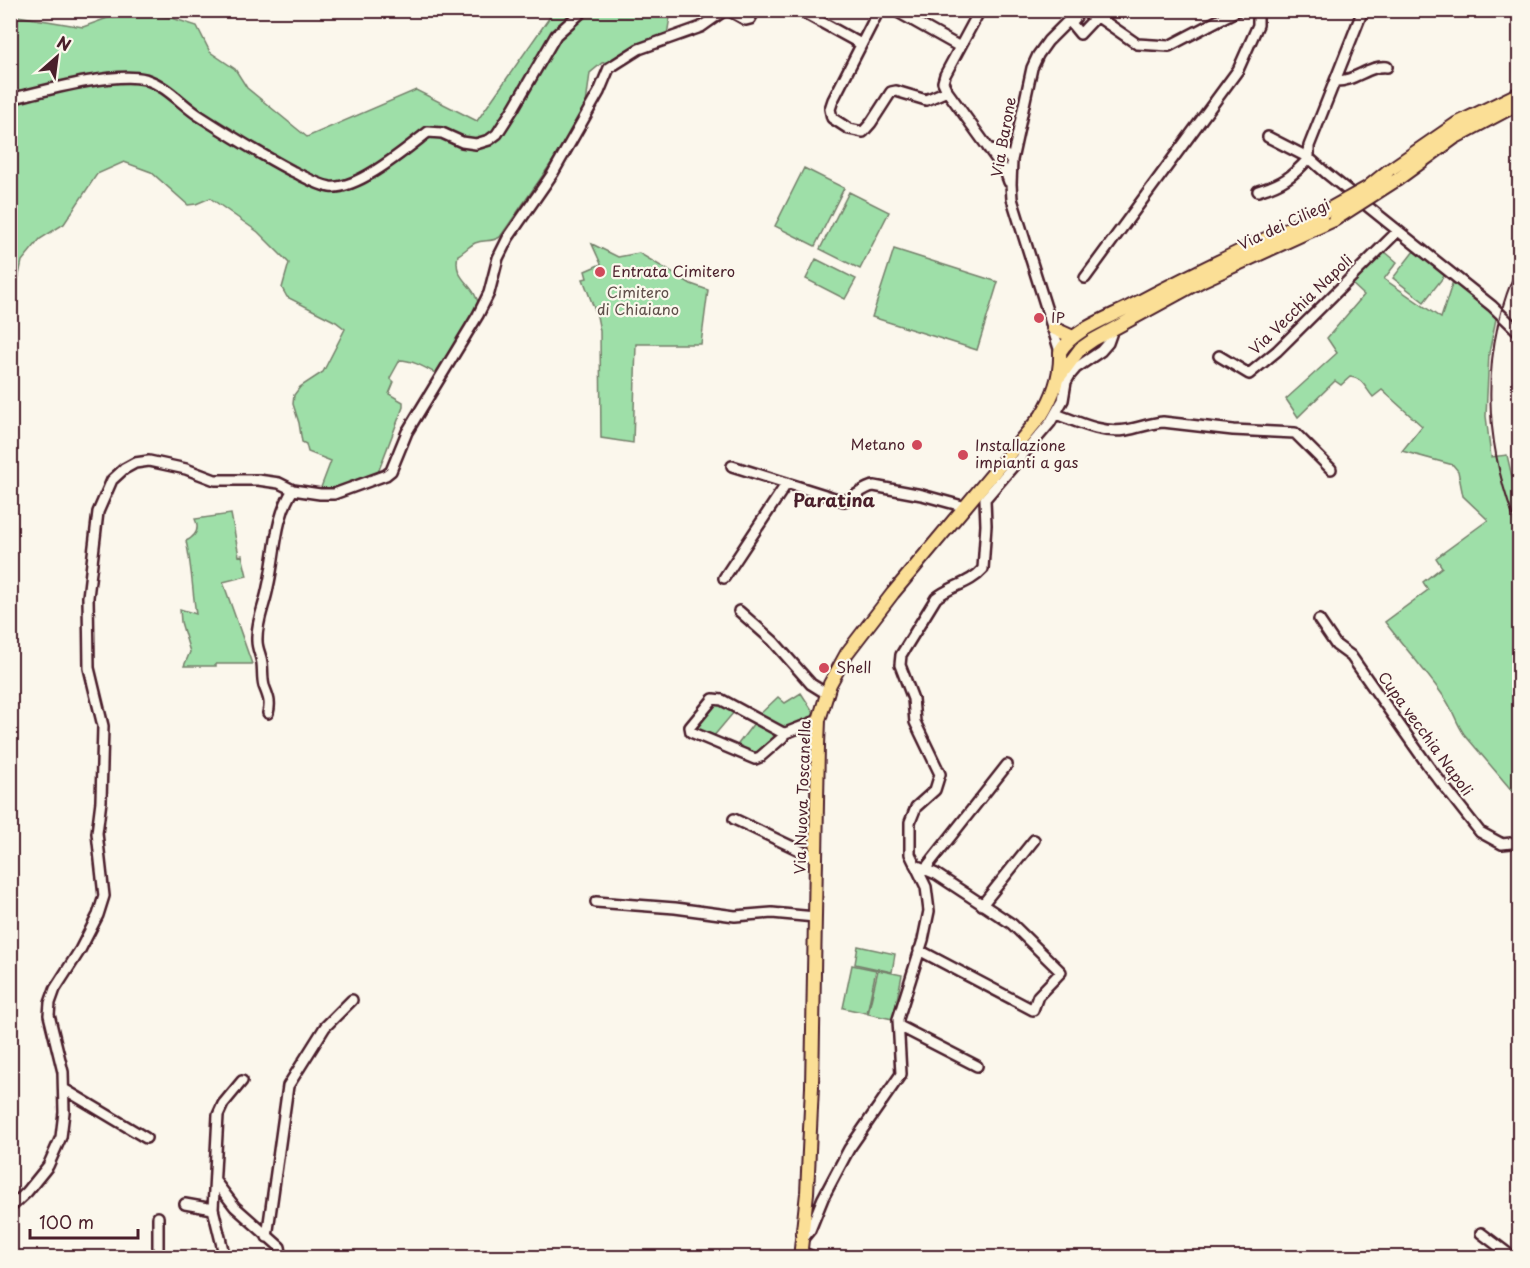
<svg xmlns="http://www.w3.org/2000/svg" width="1530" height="1268" font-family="'Playpen Sans',sans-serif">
<rect width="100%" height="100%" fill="#fbf7ec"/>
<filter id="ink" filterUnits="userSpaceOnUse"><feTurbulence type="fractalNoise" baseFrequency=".0167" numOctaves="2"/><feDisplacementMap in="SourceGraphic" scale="12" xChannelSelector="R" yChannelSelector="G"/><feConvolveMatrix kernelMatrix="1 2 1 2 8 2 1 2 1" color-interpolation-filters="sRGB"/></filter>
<g filter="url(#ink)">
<path fill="#9edfa8" stroke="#747f6a" stroke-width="1.5" d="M554,11h117l-4,24 -28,10 -28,16 -9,2 -12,10 -4,31 -16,32 -70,101c-10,6 -15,2 -25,6 -6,3 -11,9 -17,12 -6,25 17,28 21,51l-40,69c-12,-6 -26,-15 -39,-15l-10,18 4,4 -5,12 14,8v5l-26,68c-13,11 -40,16 -57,15l11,-29 -23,-9 -2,-8 -4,-2 -3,-19 -6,-19 1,-9 6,-8 23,-15 22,-43 -9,-7 -49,-25 -5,-9 7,-25 -31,-31 -48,-34 -14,6 -8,1 -37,-33 -27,-10 -27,12 -33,50 -24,15 -18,22 -10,47 2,29 -3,4v-326l72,12 27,-10 30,-3 29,3 28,9 13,26 25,17 12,19 60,49 109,-47 61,31z
M804,168l40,20 -29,58 -40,-20z
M849,192l40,20 -29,57 -40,-20z
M592,244l26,13 21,-4 52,31 17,6 -7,54h-65l-3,99 -32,-5 -1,-107 -3,-15 -14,-37 4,-1 -2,-7 16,-7z
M894,249l104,33 -21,68 -105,-33z
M1383,250l14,12 -13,17 57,39 13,-40 43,36 -8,39 -3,63 5,41 16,-2 9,39 3,-3v308l-55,-65c-8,-11 -11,-25 -20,-37 -18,-26 -40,-50 -59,-75l43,-32 -5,-8 19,-15 -6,-9 52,-38 -25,-24 -5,-25 -5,-6 -51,-14 20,-25 -40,-36 -9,7c-8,-9 -10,-19 -23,-20l-9,8 -6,-4 -37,36 -12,-18 51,-46 -10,-15 37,-43 -13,-12z
M1414,251l31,24 -21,27 -31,-24z
M816,259l40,20 -11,20 -39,-20z
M231,514l8,42 3,-1 5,21 -24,6 29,82h-36v2h-32l6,-14 -9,-30 -1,-13 16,5c-4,-25 -4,-48 -10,-73 10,-5 14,-12 9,-22z
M801,693l13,20v5l-28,12 -27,-15 19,-18 7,6z
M715,702l19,10 -22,26 -19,-9z
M754,723l25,14 -22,20 -22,-9z
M858,946l37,8 -3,18 -37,-8z
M852,965l24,5 -9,43 -24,-5z
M878,970l24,5 -9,44 -25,-5z"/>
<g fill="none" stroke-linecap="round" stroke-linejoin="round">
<defs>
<path id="minor" d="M728,10l18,10 4,-1 5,-9
M799,10l62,34
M879,10l-46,90 -3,9 2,9 17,11 14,3 8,-9 20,-31 5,-1 30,9 21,-9
M894,10l66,37
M980,10l-35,65 -2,7 4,9 58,80 4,11
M1088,10l49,34 32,2 69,-36
M1076,17l-5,6 9,11 15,-16 -6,-4
M1335,81c20,1 33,-16 52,-14
M10,99c33,-8 105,-28 135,-20 22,7 35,24 53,36 31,20 62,39 94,56 11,5 26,14 38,16 28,3 77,-39 98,-55l14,1 20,9 14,2 13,-4 8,-6 16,-25 43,-74 28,-25
M1268,137l41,21 17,15 166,133 28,27
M988,148l14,4 10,8
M1258,191c24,-7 34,-14 51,-33v-12l54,-136
M1085,278l153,-208 20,-45v-15
M1060,352l-48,-153 -1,-15 1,-24 20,-92 6,-13 10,-14 31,-31
M1219,356l30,18 28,-23 121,-120
M1056,414c22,8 46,20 70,16 13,-2 24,-7 37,-8l70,8 62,3 36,36
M732,466l112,35c11,-3 19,-14 30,-15l48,9 44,12
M724,578l63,-95
M739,611l34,30 38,43 16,10
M1319,620l17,25 15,11 78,111 51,65 22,12 18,-2
M713,699l9,1 61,33v4l-23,20 -5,2 -64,-27 -1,-5z
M268,713c3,-11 0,-17 -4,-27 -2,-7 -1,-15 -2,-23 -1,-8 -5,-14 -5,-22 -1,-19 8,-36 11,-54 8,-33 6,-68 25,-97
M783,734l36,-14
M734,819l82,39
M915,865l21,9 76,50 49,48 -23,24 -5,14 -114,-60
M925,869l82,-104
M596,902l79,6 60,8 37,-3 43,4
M982,905l52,-65
M899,1026l78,40
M64,1089l82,49
M215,1181l20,26 45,40 2,11
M185,1204l28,5 12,49
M10,1208l17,-16 21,-26 13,-29 3,-25 -1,-40 -14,-57 1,-12 5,-14 25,-39 18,-35 6,-19 -7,-63 4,-32 2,-75 -14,-58 -1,-71 10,-85 14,-32 12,-11 11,-6 14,-2 37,8 29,11h43l21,3 14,7 27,4h14l52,-19 5,-4 16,-39 71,-117 11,-22 9,-35 10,-20 45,-65 46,-81 10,-24 30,-19 62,-22 24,-17
M213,1209l5,-94 5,-11 19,-23
M1481,1233l33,25
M267,1237l21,-151 37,-59 27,-27
M802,1240l8,-10 13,-32 26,-49 52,-75 -3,-55 25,-79 6,-29 -3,-24 -16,-33v-32l6,-15 19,-17 5,-16 -25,-52 -2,-23 -13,-34 1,-10 35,-57c14,-12 34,-14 47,-29l3,-44 -1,-26 65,-76 13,-23 3,-18 4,-7 6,-7 25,-17 7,-8 5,-14
M801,1252l15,6
M158,1258v-41"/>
<path id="major" d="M1388,171l68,-47 64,-31
M1398,179l56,-41 66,-35
M1053,328l20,9
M1060,352c13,-22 46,-33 69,-45 64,-34 129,-65 195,-95
M1060,376l20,-27 13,-9 110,-60 131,-60
M800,1258l7,-65 5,-106 6,-342 1,-25 8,-26 3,-10 17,-31 46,-60 148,-177c12,-19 20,-41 19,-64"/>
</defs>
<use href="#minor" stroke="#4a1f2b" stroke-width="14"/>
<use href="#major" stroke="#4a1f2b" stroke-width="16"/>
<use href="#minor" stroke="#fbf7ec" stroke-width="9"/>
<use href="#major" stroke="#fbdf96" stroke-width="12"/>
<path stroke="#4a1f2b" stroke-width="2" d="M1520,262c-42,87 -37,184 0,272"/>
<defs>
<path id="major-bridge" d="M1324,212l43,-24 21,-17
M1334,220l64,-41"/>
</defs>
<use href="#major-bridge" stroke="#4a1f2b" stroke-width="16" stroke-linecap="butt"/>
<use href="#major-bridge" stroke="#fbdf96" stroke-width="12"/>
</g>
</g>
<g fill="#d1495b" stroke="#fbf7ec" stroke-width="2">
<circle cx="600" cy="272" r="6"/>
<circle cx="1039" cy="318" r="6"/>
<circle cx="917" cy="445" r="6"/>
<circle cx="963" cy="455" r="6"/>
<circle cx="824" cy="668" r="6"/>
</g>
<g text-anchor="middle" stroke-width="4.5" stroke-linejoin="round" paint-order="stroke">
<g font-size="15" fill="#4a1f2b" stroke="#fbf7ec">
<text transform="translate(1004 137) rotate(-80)" y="5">Via Barone</text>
<text transform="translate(1284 225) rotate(-25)" y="5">Via dei Ciliegi</text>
<text transform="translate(1301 305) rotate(-44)" y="5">Via Vecchia Napoli</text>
<text transform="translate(1425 734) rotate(54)" y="5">Cupa vecchia Napoli</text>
<text transform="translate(803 797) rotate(-88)" y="5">Via Nuova Toscanella</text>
</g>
<g font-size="15" fill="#4a1f2b" stroke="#fbf7ec" text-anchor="start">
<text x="612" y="277">Entrata Cimitero</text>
<text x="1051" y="323">IP</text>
<text x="905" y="450" text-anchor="end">Metano</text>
<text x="975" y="451">Installazione<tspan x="975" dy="17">impianti a gas</tspan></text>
<text x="836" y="673">Shell</text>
</g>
<g font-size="15" fill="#5f4f4a" stroke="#fbf7ec">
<text x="638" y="298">Cimitero<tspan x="638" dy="17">di Chiaiano</tspan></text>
</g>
<g font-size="18" font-weight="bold" fill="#4a1f2b" stroke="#fbf7ec">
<text x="834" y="507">Paratina</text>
</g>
</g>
<rect width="1530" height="1268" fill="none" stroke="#fbf7ec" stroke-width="36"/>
<rect x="18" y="18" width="1494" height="1232" fill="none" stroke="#4a1f2b" stroke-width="2" filter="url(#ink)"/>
<g transform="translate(57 57) rotate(28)" stroke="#fbf7ec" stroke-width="4.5" paint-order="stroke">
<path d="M0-4.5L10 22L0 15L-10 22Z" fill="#4a1f2b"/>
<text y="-9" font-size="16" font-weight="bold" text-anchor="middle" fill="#4a1f2b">N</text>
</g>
<path d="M30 1229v9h108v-9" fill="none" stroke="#4a1f2b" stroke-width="3"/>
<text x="39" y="1229" font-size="18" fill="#4a1f2b" stroke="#fbf7ec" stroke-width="4.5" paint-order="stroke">100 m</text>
</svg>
